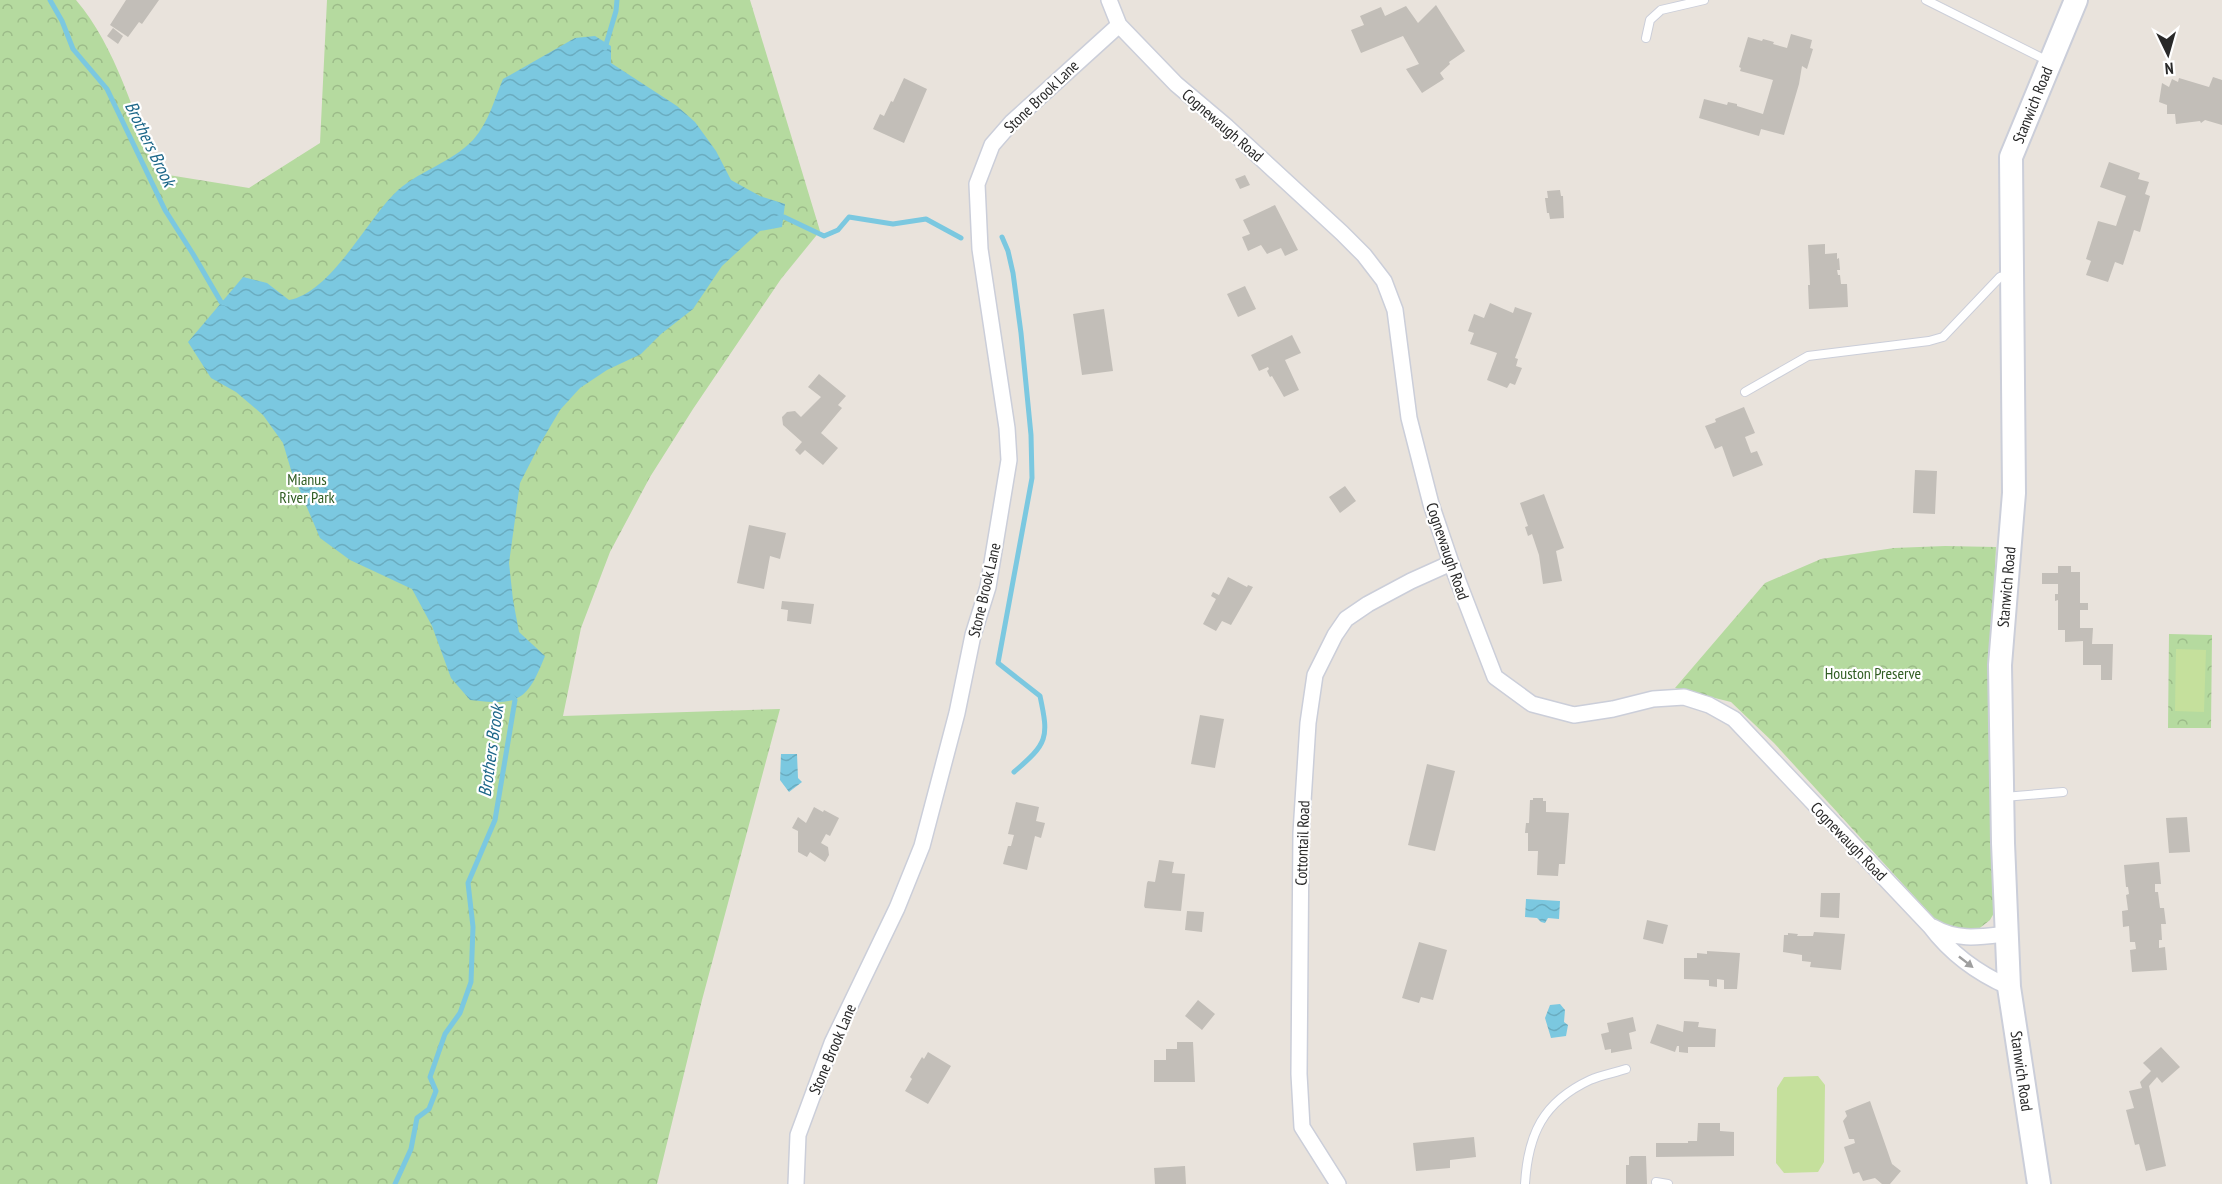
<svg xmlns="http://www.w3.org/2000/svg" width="2222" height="1184" font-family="'PT Sans Narrow',sans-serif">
<defs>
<pattern id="park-crowns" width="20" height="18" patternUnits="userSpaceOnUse" patternTransform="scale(1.5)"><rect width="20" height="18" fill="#b5da9f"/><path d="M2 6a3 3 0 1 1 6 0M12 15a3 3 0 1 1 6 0" fill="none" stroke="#9cbb89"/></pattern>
<pattern id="water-waves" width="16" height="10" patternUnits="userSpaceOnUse" patternTransform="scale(1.5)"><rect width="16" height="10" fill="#7bc8e0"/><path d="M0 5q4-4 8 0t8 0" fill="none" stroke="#6aacc0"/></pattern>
</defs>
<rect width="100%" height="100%" fill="#e9e3dc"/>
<path fill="url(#park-crowns)" d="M0,0h76c40,47 59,116 80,173l93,15 71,-45 7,-143h423l70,231 -39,48 -88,130 -43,68 -40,75 -29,76 -18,88 217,-7 -78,291 -45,184h-657z
M1945,546l51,1 -4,86 2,280 -4,7 -14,11 -30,-5 -13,-9 -159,-174 -43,-41 -56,-14 90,-105 56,-24 73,-11z
M2169,634l43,1 -1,93h-43z"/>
<path fill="#c5e09c" d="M2176,649l30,1 -2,62 -29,-1z
M1818,1076l7,9 -1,77 -6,10 -34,1 -8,-10 1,-75 7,-11z"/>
<path fill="url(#water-waves)" d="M595,36l16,10v17l66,43 18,16 21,29 15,29 29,16 25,8 -3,23 -22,4 -12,11 -26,24 -29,43 -32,25 -20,20 -34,16 -27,18 -20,22 -20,34 -20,39 -11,80 4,37 6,32 26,24c-18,45 -26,50 -75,44l-19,-22 -19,-52 -20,-37 -62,-29 -30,-22 -29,-68 -8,-27 -20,-28 -27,-23 -25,-14 -23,-36 55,-65 24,6 22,17c41,-7 77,-78 105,-106 23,-23 56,-30 79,-54 16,-18 21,-40 30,-61l72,-41z
M781,754h16l1,24 4,4 -13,10 -9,-12z
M1526,899l34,2 -1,18 -11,-1 -3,5 -4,-1 -4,-4 -12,-1z
M1560,1004l5,6 -1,12 4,3 -2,11 -15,2 -6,-20 5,-13z"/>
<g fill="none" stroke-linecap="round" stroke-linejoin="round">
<path stroke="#7bc8e0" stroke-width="5" d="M50,0l12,21 11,28 34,40 58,121 28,44 28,48 6,2
M605,48l11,-37 1,-11
M778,218l6,-1 40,19 14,-6 11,-13 44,7 33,-5 35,19
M1002,237l6,14 5,22 8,60 10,102 1,43 -34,185 42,33c9,42 8,47 -26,76
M395,1184l16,-35 6,-31 12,-9 7,-18 -6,-14 15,-43 15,-21 11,-31 2,-55 -5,-44 27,-63 20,-120 -3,-4"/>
</g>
<path fill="#c2beb8" d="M126,0h33l-17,24 -3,-2 -11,15 -18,-12z
M1436,5l29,46 -16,11 1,2 -10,9 4,6 -22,14 -16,-24 13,-5 -16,-28 -42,17 -10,-23 13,-5 -4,-9 21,-9 4,9 21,-10 12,17z
M113,28l10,8 -5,8 -11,-8z
M1791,34l21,6 -2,8 3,1 -6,20 -5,-3 -3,18 -15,51 -23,-6 -2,7 -60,-18 5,-19 23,6 1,-3 9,2v2l26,8 10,-34 -33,-9 1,-3 -2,-1 9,-30 14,4 1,-2 11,3 -1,2 14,4z
M2213,77l9,3v45l-17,-5 -4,3 -1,-2 -24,3 -1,-10h-8v-9l-8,-3 3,-19 7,4 3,-8 6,3 1,-4 30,9z
M904,78l23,11 -23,54 -31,-14 7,-15 4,2 7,-15 2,1z
M2109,162l31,11 -2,6 11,3 -4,12 5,2 -10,36 -6,-2 -11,35 -8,-3 -7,20 -22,-7 5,-14 -5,-2 12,-38 18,5 10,-30 -26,-9z
M1245,175l5,10 -10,4 -5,-10z
M1560,190l1,6h2l1,22 -14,1 -1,-6h-2l-2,-15h3l-1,-7z
M1275,205l23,45 -13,6 -4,-8 -14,6 -6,-9 -13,6 -6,-14 8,-3 -7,-14z
M1825,244v10l12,-1v6l2,-1 1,12h-3l1,5h2l1,9h6l1,23 -39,2 -1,-24h2l-2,-40z
M1245,286l11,23 -18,8 -11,-23z
M1490,303l23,10 2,-6 17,6 -17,45 3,1 -2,7 6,2 -7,17 -5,-2 -3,5 -20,-8 10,-27 -27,-9 4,-11 -6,-2 6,-17 10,4z
M1104,309l9,62 -31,4 -9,-61z
M1292,335l9,18 -16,7 14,30 -15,7 -12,-21 -2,1 -3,-6 2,-2 -1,-2 -9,4 -8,-16z
M819,374l27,22 -8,9 4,3 -21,25 17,15 -15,17 -18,-15 -5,5 -5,-5 7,-8 -19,-17 -1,-8 5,-5 8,-1 6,6 20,-20 -13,-10z
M1744,407l11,26 -10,4 6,16 6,-2 6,14 -30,12 -11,-31 -7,3 -10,-23 11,-4 -1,-3z
M1915,470l22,1 -2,43 -22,-1z
M1345,486l11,15 -16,12 -11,-16z
M1544,494l20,54 -8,3 6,30 -19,3 -4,-29 -7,-21 -4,2 -3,-9 3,-1 -8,-23z
M749,525l37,8 -6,26 -10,-3 -6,33 -27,-6z
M2058,566h13v6h9v31h8v7h-8v18h13l-1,16h21l-1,36h-11v-15h-18v-24l-18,1v-12h-7v-30l-3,1v-7h3v-10h-16v-11h16z
M1228,577l19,10 1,-2 5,2 -22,38 -9,-4 -6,10 -13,-7 13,-25 -5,-3 2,-4 6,3z
M782,601l32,3 -3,20 -24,-3 1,-11 -7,-1z
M1200,715l24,4 -9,49 -24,-4z
M1427,764l28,7 -20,80 -27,-6z
M1533,798h10v3h3v11l23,1 -4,51h-6l-1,12 -21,-1 1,-24h-10v-18h-3l1,-10h3l1,-23h3z
M1016,802l23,5 -3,14 9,2 -4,15 -6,-2 -8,34 -24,-6 5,-18h3l3,-11 -6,-1z
M814,807l9,5 1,-2 15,8 -9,18 -4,-2 -5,9 7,4 1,8 -4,7 -15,-10 -3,5 -9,-5v-21l-6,-3 6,-11 8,6z
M2187,817l3,35 -21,1 -3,-35z
M1159,860l15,2 -2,11 13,1 -4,37 -36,-3 -1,-2 3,-23 1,-2 7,1z
M2159,862l2,22h-6v8h3l2,16h4l2,16h-5l1,16h-3v8l6,-1 2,23 -35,2 -2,-22 6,-1 -1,-7h-5l-1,-16 -6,1 -1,-16 6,-1 -2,-15 3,-1 -1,-7h-2l-2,-22z
M1821,893h19l-1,25 -19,-1z
M1187,911l17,1 -2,20 -17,-2z
M1647,920l21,5 -5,19 -20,-5z
M1814,932l31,2 -4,36 -31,-3 1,-5 -9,-1v-6l-19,-3 1,-17h4v-2l10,1 -1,2h16z
M1419,942l28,8 -14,50 -12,-3 -2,6 -17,-5z
M1707,951l33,2 -3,36h-13v-9l-7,-1v8l-8,-1v-6l-25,-1v-21h13v-5l10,1z
M1198,1000l17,14 -13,16 -17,-14z
M1633,1017l3,14 -7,2 3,16 -21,4v-4l-6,1 -4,-16 8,-2 -2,-9z
M1684,1021l15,1 -1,5 18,2 -1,18h-27v6l-9,-1v-6h-2l-2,6 -25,-9 7,-19 26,8z
M1177,1042h16l2,40h-41v-22h12v-11h11z
M2161,1047l19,20 -18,16 -5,-6 -8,9 17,80 -20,5 -7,-27 -4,1 -9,-35 8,-2 -5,-17 13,-3 -2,-6 11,-11 -8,-8z
M928,1052l23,14 -23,38 -23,-13 7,-12 -2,-2 12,-20 2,2z
M1870,1101l22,63 9,7 -11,13h-8l-7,-6 -12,3 -4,-9 -6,2 -9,-27 11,-4 -1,-4h-5l-6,-18 4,-5 -2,-5z
M1698,1123h22v8l14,1v24l-78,1v-14h32v-2h9z
M1474,1137l2,20 -26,3v8l-34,3 -3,-28z
M1631,1156h15l1,28h-21v-19h3v-8z
M1185,1166l1,18h-31l-1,-16z"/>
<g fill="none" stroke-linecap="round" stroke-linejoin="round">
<defs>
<path id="lane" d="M1926,0l122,61
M1646,38l4,-18 11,-10 43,-10
M1745,392l63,-36 121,-15 14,-4 57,-60 9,-3
M2004,797l59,-5
M1656,1182l12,2
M1525,1184c3,-50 18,-82 65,-104 11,-5 24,-7 36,-11"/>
<path id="street" d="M1109,0l10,25 57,59 51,43 115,106 22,22 20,26 11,29 14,108 22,86 20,59 44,114 37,27 42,11 39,-6 40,-10 31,-2 25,8 25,14 196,207c21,28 47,47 79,61
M1933,927c24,14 47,10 73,7
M796,1184l2,-49 34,-92 65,-135 25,-62 35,-133 16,-78 15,-48 21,-127 -2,-32 -27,-179 -3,-65 15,-39 20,-23 107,-97
M1338,1184l-36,-57 -3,-53 2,-241 7,-110 7,-48 20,-40 11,-16 22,-15 43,-23 40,-18"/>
<path id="secondary" d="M2039,1184l-30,-197 -6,-144 -3,-178 14,-172 -3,-336 65,-157"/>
</defs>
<use href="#lane" stroke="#cbced9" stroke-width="10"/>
<use href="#street" stroke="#cbced9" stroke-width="18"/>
<use href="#secondary" stroke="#cbced9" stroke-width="26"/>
<use href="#lane" stroke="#fff" stroke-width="8"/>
<use href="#street" stroke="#fff" stroke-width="15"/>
<use href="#secondary" stroke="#fff" stroke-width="22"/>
</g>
<defs><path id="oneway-solid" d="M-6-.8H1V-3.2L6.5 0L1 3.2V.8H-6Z" transform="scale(1.5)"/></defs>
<use fill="#9f9f9f" href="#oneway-solid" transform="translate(1966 962) rotate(38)"/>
<g text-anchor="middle" stroke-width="4.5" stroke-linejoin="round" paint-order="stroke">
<g font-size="16" fill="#292929" stroke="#fff">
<text transform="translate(1041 96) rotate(-44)" y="6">Stone Brook Lane</text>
<text transform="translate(2032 105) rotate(-68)" y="6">Stanwich Road</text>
<text transform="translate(1223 125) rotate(41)" y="6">Cognewaugh Road</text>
<text transform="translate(1448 551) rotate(71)" y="6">Cognewaugh Road</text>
<text transform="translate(2006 587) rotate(-85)" y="6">Stanwich Road</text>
<text transform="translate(984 590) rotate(-77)" y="6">Stone Brook Lane</text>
<text transform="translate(1849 841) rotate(46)" y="6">Cognewaugh Road</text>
<text transform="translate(1302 843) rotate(-88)" y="6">Cottontail Road</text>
<text transform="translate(832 1049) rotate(-67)" y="6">Stone Brook Lane</text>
<text transform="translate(2022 1071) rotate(82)" y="6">Stanwich Road</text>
</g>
<g font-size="16" fill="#305d22" stroke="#fff">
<text x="307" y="485">Mianus<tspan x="307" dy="18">River Park</tspan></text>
<text x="1873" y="679">Houston Preserve</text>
</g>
<g font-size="18" font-style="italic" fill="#1d6789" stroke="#fff">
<text transform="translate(150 144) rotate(64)" y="6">Brothers Brook</text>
<text transform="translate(491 751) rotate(-82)" y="6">Brothers Brook</text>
</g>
</g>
<g transform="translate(2168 54) rotate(175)" stroke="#ffffff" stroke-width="4.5" paint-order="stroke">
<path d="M0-4.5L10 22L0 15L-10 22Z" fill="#292929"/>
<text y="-9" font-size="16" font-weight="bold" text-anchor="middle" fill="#292929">N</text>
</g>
</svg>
